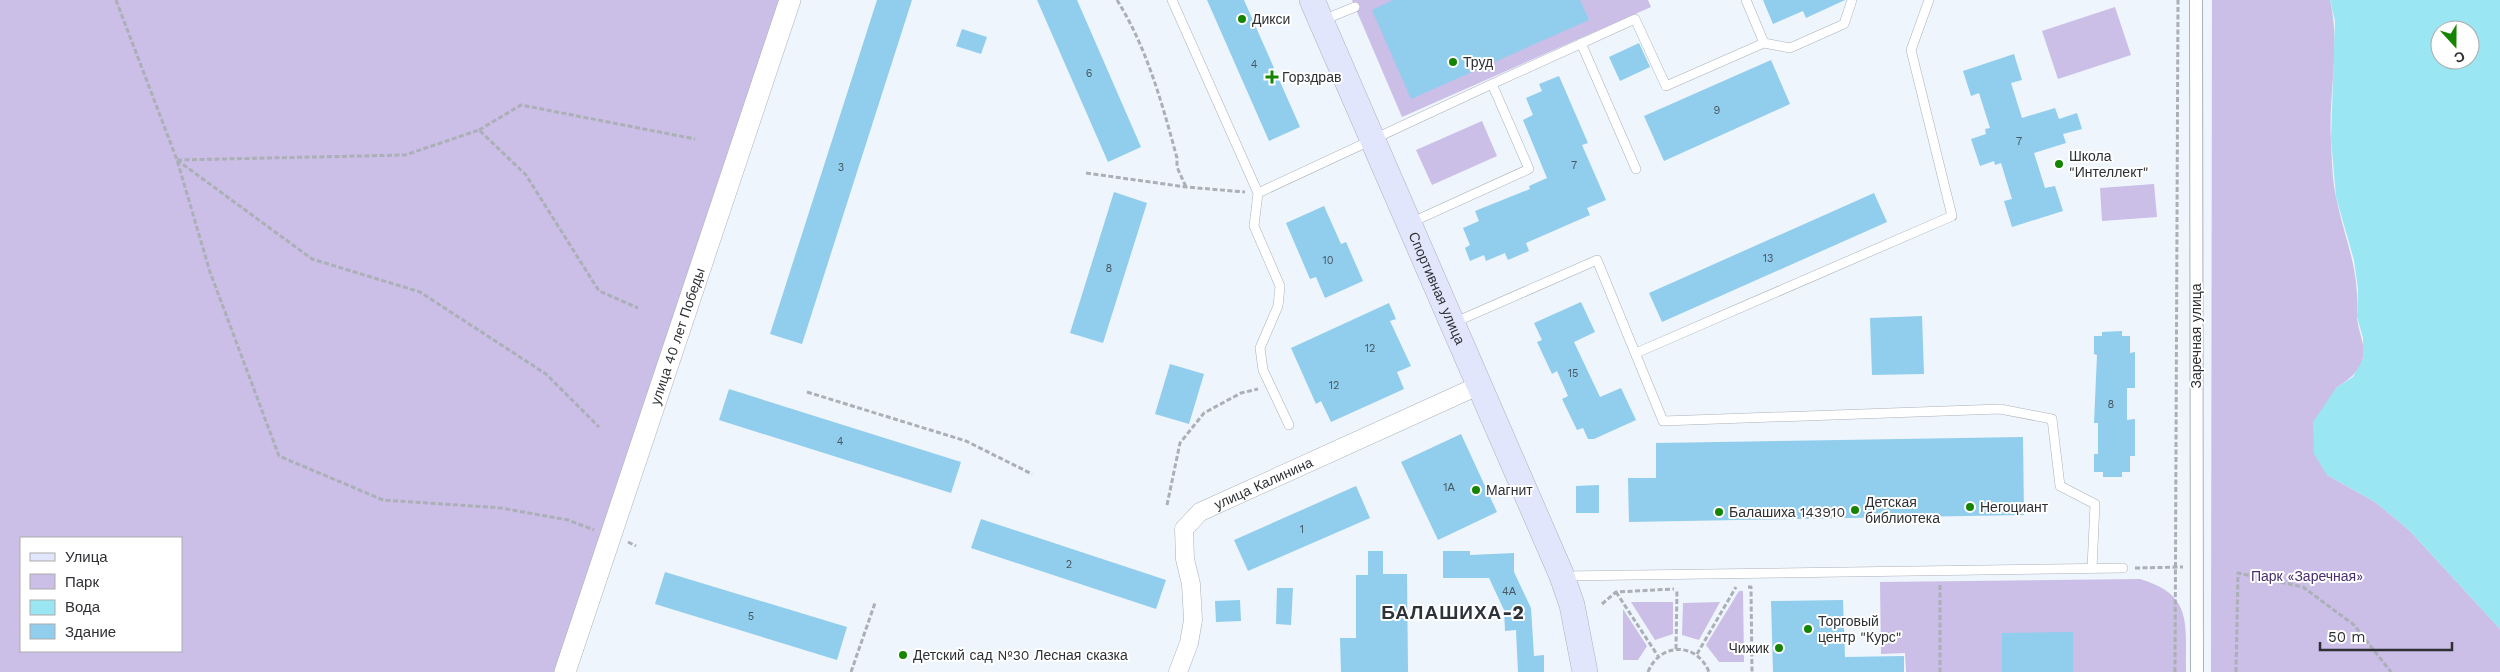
<svg xmlns="http://www.w3.org/2000/svg" width="2500" height="672" font-family="'Work Sans',sans-serif">
<rect width="100%" height="100%" fill="#eef5fd"/>
<path fill="#cbbee7" fill-rule="evenodd" d="M0,0h780l-223,672h-557zM21,538h160v113h-160z
M1352,0h296l3,7 -249,110z
M2212,0h118c11,46 -2,94 1,141 1,18 1,38 5,56 9,44 23,69 21,116 -1,15 9,29 6,45 -3,14 -16,23 -27,30l-9,87 48,27 34,28 91,99v43h-289z
M2115,7l16,48 -73,24 -16,-48z
M1482,121l15,35 -65,29 -16,-35z
M2154,184l3,33 -55,4 -2,-33z
M2140,579c54,16 45,45 46,93h-280l-1,-19 -24,1 -1,-72z
M1739,591h4l1,71h-25l-13,-17z
M1631,602h42v32l-18,6z
M1720,602l-21,38 -17,-5 1,-32z
M1623,609l24,37 -9,14h-15z"/>
<path fill="#9ae6f2" fill-rule="evenodd" d="M2330,0h170v629l-91,-99 -34,-28 -48,-27 -13,-21 -1,-32 23,-34 17,-11 10,-18v-21l-6,-21 1,-28 -4,-29 -18,-63 -5,-58 4,-118zM2440,30h30v30h-30z"/>
<path fill="#91cded" d="M877,0h35l-110,344 -32,-10z
M1037,0h40l64,147 -33,15z
M1207,0h37l56,127 -31,14z
M1393,0h187l9,20 -178,79 -39,-89z
M1763,0h82l-39,18 -3,-7 -30,13z
M962,29l25,8 -6,17 -25,-8z
M1639,43l11,24 -30,14 -11,-24z
M2014,54l8,26 -11,3 11,35 33,-10 4,11 18,-6 5,16 -19,5 3,9 -32,10 11,35 10,-2 8,25 -51,16 -8,-26 8,-2 -11,-36 -6,2 -1,-4 -14,5 -9,-27 15,-5 -1,-5 5,-1 -11,-35 -8,3 -8,-25z
M1771,60l19,44 -126,57 -20,-45z
M1559,76l29,67 -6,2 24,55 -19,8 3,7 -64,28 3,8 -21,9 -3,-7 -19,8 -2,-6 -14,6 -5,-13 5,-3 -7,-17 16,-7 -4,-10 55,-22 -1,-3 18,-8 -24,-58 10,-5 -7,-17 16,-7 -3,-7z
M1114,192l33,11 -44,140 -33,-10z
M1874,193l13,29 -225,100 -13,-29z
M1324,206l17,38 5,-2 17,39 -38,17 -9,-21 -6,2 -24,-56z
M1581,302l14,30 -21,10 26,55 21,-9 15,32 -42,19h-6l-5,-11 -6,2 -15,-31 6,-3 -11,-25 -5,3 -15,-32 5,-2 -8,-17z
M1389,303l7,16 -6,2 21,45 -14,6 7,17 -73,33 -10,-21 -5,3 -25,-56z
M1922,316l2,58 -52,1 -2,-57z
M2122,331v5h8v17l5,-1v36h-8v32l8,-1v37h-5v16h-8v5h-19v-5h-9v-18h4v-31h-4l3,-68 -3,-1v-18h8v-4z
M1170,364l34,10 -15,50 -34,-10z
M729,389l232,73 -10,31 -232,-73z
M1461,434l36,78 -59,28 -37,-78z
M2023,437l1,78 -395,7 -1,-44h28v-35z
M1599,485v28h-23v-27z
M1356,486l14,32 -122,53 -14,-31z
M981,519l185,61 -10,29 -185,-61z
M1368,551h15v23h24l1,98h-67l-1,-34h16v-63h12z
M1443,551h27v4l44,-2v19l17,36 3,48 10,-1v17h-26l-2,-42 -11,1 -1,-21 -15,-32h-46z
M665,572l182,55 -10,33 -182,-56z
M1277,588h16l-2,37 -15,-1z
M1240,600l1,21 -25,1 -1,-21z
M1843,600l2,57 59,-1v16h-131l-2,-71z
M2073,632v40h-71v-39z"/>
<g fill="none" stroke-linecap="round" stroke-linejoin="round">
<defs>
<path id="service" d="M1172,0l86,193
M1746,0l18,43 26,5 54,-24 8,-24
M1323,20l32,-13
M1581,43l55,126
M1492,84l143,-65 31,67 98,-43
M1453,323l144,-63 66,161 337,-12 52,10 8,67 35,18 -3,64
M1636,353l316,-137 -41,-166 18,-50
M1289,425l-26,-55 -3,-22 18,-42 2,-20 -26,-60 4,-33 234,-109 37,85 -119,54
M1563,576l560,-8"/>
<path id="pedestrian" d="M2196,0l1,672"/>
<g id="minor">
<path id="s1" d="M1178,672l11,-29 4,-23 -2,-36 -6,-25 -1,-30 16,-17 280,-127"/>
</g>
<g id="tertiary">
<path id="s2" d="M565,672l225,-672"/>
</g>
<g id="secondary">
<path id="s3" d="M1312,0l250,576 10,29 13,67"/>
</g>
</defs>
<use href="#service" stroke="#abb1b9" stroke-width="10"/>
<use href="#pedestrian" stroke="#abb1b9" stroke-width="14"/>
<use href="#minor" stroke="#abb1b9" stroke-width="19"/>
<use href="#tertiary" stroke="#abb1b9" stroke-width="22"/>
<use href="#secondary" stroke="#abb1b9" stroke-width="26"/>
<path stroke="#abb0b6" stroke-width="3" stroke-dasharray="5 2.5" stroke-linecap="butt" d="M116,0l61,160 33,112 69,184 104,44 118,8 67,12 26,10
M1117,0c30,48 45,103 60,158v9l9,20
M479,130l42,-25 174,34
M177,160l228,-5 74,-25 47,45 73,116 39,17
M177,160l135,99 108,33 126,82 53,53
M1086,173l100,14 59,5
M807,392l159,49 66,33
M1167,505l13,-62 24,-30 37,-20 17,-4
M628,542l8,4
M2135,568l48,-1
M1940,585v87
M1748,587h3l1,85
M1616,592l42,64
M1602,604l14,-12 58,-3
M1676,649l1,-60
M1697,654l39,-67
M851,672l24,-69
M1648,672c12,-30 49,-30 61,0
M2175,672l3,-672
M2236,672l2,-99 65,14 51,38 37,47"/>
<use href="#service" stroke="#fff" stroke-width="9"/>
<use href="#pedestrian" stroke="#fff" stroke-width="12"/>
<use href="#minor" stroke="#fff" stroke-width="18"/>
<use href="#tertiary" stroke="#fff" stroke-width="21"/>
<use href="#secondary" stroke="#e2e6fc" stroke-width="25"/>
</g>
<g fill="#158500" stroke="#fff" stroke-width="2">
<circle cx="1242" cy="19" r="5"/>
<circle cx="1453" cy="62" r="5"/>
<path d="M1269.5 69.5h5v5h5v5h-5v5h-5v-5h-5v-5h5z"/>
<circle cx="2059" cy="164" r="5"/>
<circle cx="1476" cy="490" r="5"/>
<circle cx="1970" cy="507" r="5"/>
<circle cx="1855" cy="510" r="5"/>
<circle cx="1719" cy="512" r="5"/>
<circle cx="1808" cy="629" r="5"/>
<circle cx="1779" cy="648" r="5"/>
<circle cx="903" cy="655" r="5"/>
</g>
<g text-anchor="middle" stroke-width="4" stroke-linejoin="round" paint-order="stroke">
<g font-size="11" fill="#475762">
<text x="1254" y="68">4</text>
<text x="1089" y="77">6</text>
<text x="1717" y="114">9</text>
<text x="2019" y="145">7</text>
<text x="1574" y="169">7</text>
<text x="841" y="171">3</text>
<text x="1768" y="262">13</text>
<text x="1328" y="264">10</text>
<text x="1109" y="272">8</text>
<text x="1370" y="352">12</text>
<text x="1573" y="377">15</text>
<text x="1334" y="389">12</text>
<text x="2111" y="408">8</text>
<text x="840" y="445">4</text>
<text x="1449" y="491">1А</text>
<text x="1302" y="533">1</text>
<text x="1069" y="568">2</text>
<text x="1509" y="595">4А</text>
<text x="751" y="620">5</text>
</g>
<g font-size="14" fill="#2e3033" stroke="#fff" text-anchor="start">
<text x="1252" y="24">Дикси</text>
<text x="1463" y="67">Труд</text>
<text x="1282" y="82">Горздрав</text>
<text x="2069" y="161">Школа<tspan x="2069" dy="16">"Интеллект"</tspan></text>
<text x="1486" y="495">Магнит</text>
<text x="1865" y="507">Детская<tspan x="1865" dy="16">библиотека</tspan></text>
<text x="1980" y="512">Негоциант</text>
<text x="1729" y="517">Балашиха 143910</text>
<text x="1818" y="626">Торговый<tspan x="1818" dy="16">центр "Курс"</tspan></text>
<text x="1769" y="653" text-anchor="end">Чижик</text>
<text x="913" y="660">Детский сад №30 Лесная сказка</text>
</g>
<g font-size="14" fill="#2e3033" stroke="#fff">
<text dy="5" stroke="none"><textPath href="#s3" startOffset="314">Спортивная улица</textPath></text>
<text dy="5" stroke="none"><textPath href="#s2" startOffset="354">улица 40 лет Победы</textPath></text>
<text transform="translate(2196 336) rotate(-90)" y="5">Заречная улица</text>
<text dy="5" stroke="none"><textPath href="#s1" startOffset="239">улица Калинина</textPath></text>
</g>
<g font-size="14" fill="#472d6d" stroke="#fff">
<text x="2307" y="581">Парк «Заречная»</text>
</g>
<g font-size="19" font-weight="bold" letter-spacing="1" fill="#2e3339" stroke="#fff">
<text x="1453" y="619">БАЛАШИХА-2</text>
</g>
</g>
<rect x="20" y="537" width="162" height="115" fill="#ffffff" stroke="#abacad"/>
<rect x="30" y="553" width="25" height="8" fill="#e2e6fc" stroke="#abacad"/>
<text x="65" y="562" font-size="15" fill="#2e3033">Улица</text>
<rect x="30" y="574" width="25" height="15" fill="#cbbee7" stroke="#abacad"/>
<text x="65" y="587" font-size="15" fill="#2e3033">Парк</text>
<rect x="30" y="600" width="25" height="15" fill="#9ae6f2" stroke="#abacad"/>
<text x="65" y="612" font-size="15" fill="#2e3033">Вода</text>
<rect x="30" y="624" width="25" height="15" fill="#91cded" stroke="#abacad"/>
<text x="65" y="637" font-size="15" fill="#2e3033">Здание</text>
<g transform="translate(2455 45) rotate(159)"><circle r="24" fill="#ffffff" stroke="#abacad"/>
<path d="M0-4L9 19L0 12L-9 19Z" fill="#158500"/>
<text y="-8" font-size="14" font-weight="bold" text-anchor="middle" fill="#2e3033">С</text>
</g>
<path d="M2320 642v8h132v-8" fill="none" stroke="#2e3033" stroke-width="2.5"/>
<text x="2328" y="642" font-size="15" fill="#2e3033" stroke="#ffffff" stroke-width="4" paint-order="stroke">50 m</text>
</svg>
